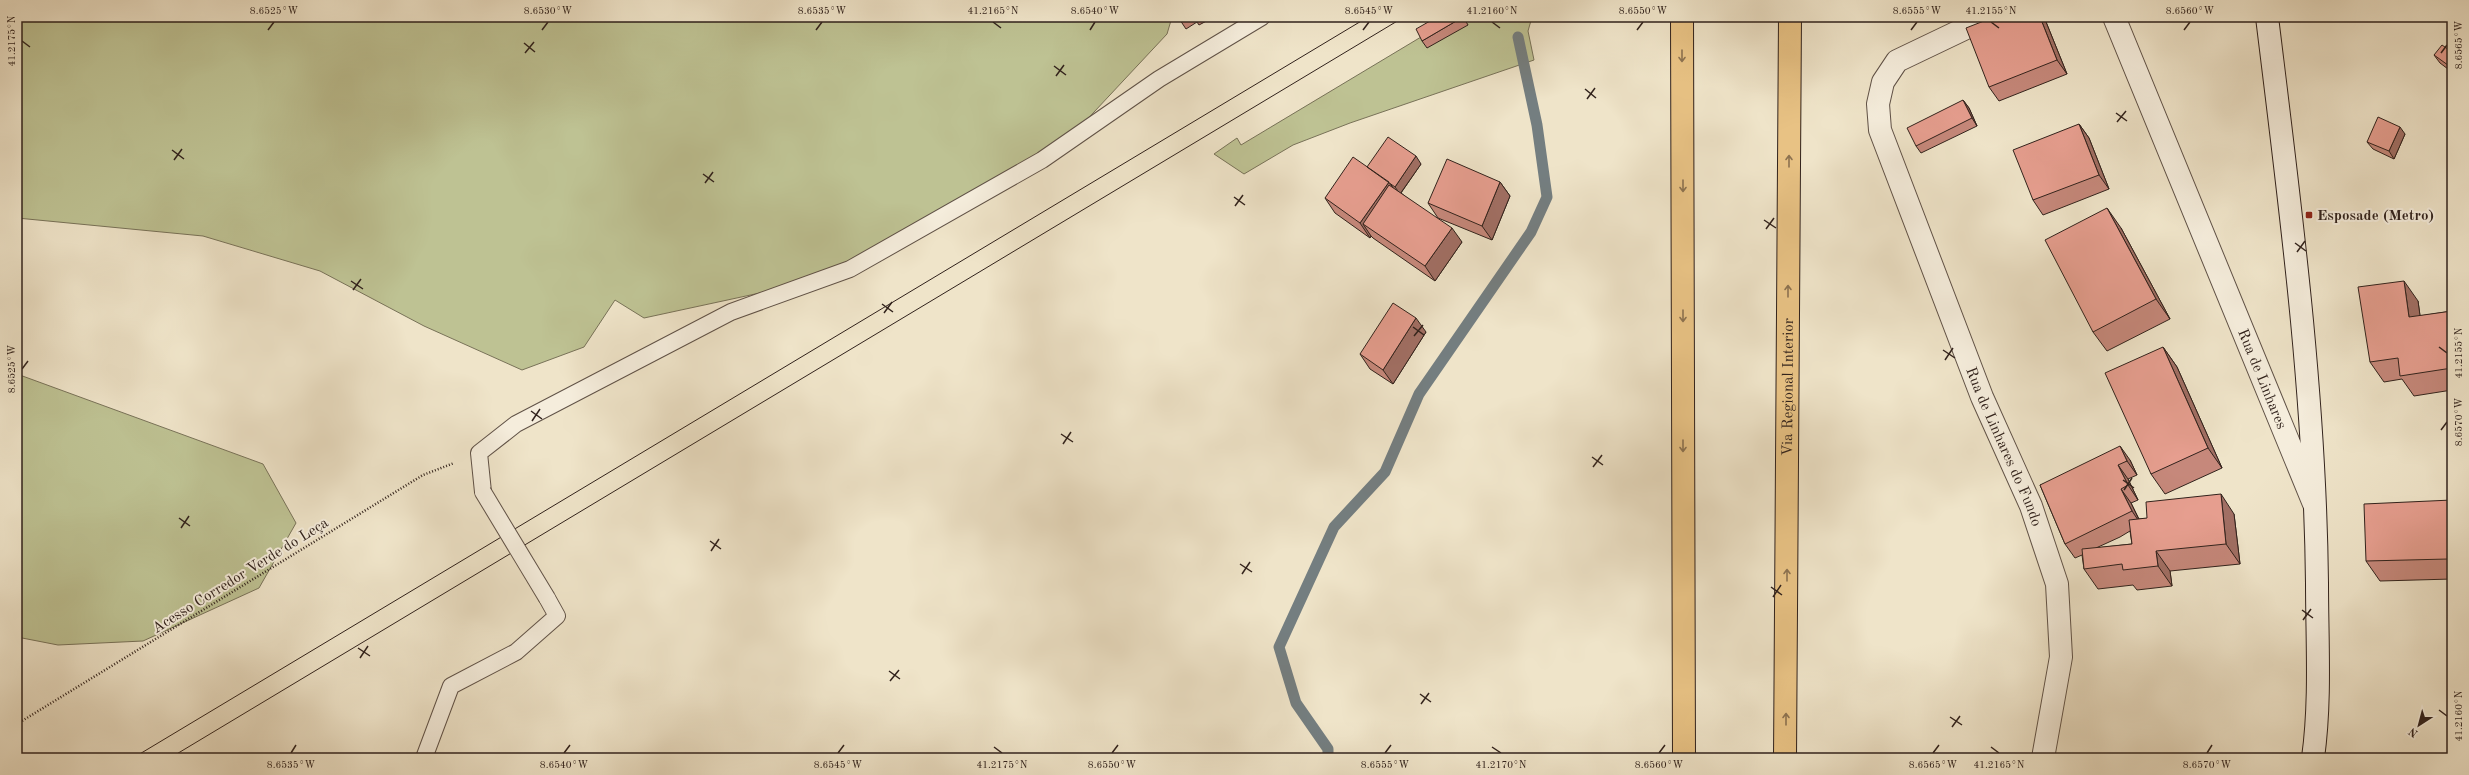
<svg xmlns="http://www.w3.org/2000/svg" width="2469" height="775" font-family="'Old Standard TT',serif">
<rect width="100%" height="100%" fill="#efe4c9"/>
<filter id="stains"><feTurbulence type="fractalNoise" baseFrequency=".005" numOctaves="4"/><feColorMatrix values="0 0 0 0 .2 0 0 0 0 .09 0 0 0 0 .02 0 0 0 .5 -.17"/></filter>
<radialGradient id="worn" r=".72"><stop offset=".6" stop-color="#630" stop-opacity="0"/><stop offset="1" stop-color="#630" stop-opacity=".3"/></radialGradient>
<path fill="#bec293" stroke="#787258" d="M17,17h1155l-5,17 -87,93 -156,109 -141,52 -139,30 -29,-18 -31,47 -62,23 -98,-44 -104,-55 -117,-35 -186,-18z
M1463,17h69l-4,14 6,29 -184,63 -57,22 -49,29 -30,-20 23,-16 4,7 180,-108 47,-12z
M17,374l246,90 33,59 -37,65 -116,53 -85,4 -41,-8z"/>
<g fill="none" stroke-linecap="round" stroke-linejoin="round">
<path stroke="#747e80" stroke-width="11" d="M1328,758v-9l-32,-46 -17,-56 55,-120 51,-55 34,-78 112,-162 16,-35 -10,-72 -19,-88"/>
<defs>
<path id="lane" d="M483,492l-4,-39 37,-29 215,-112 119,-43 192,-109 117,-81 103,-62
M424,758l27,-72 65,-34 41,-36 -10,-18"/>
<g id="street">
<path id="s1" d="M1989,17l-92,44 -14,21 -5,22 2,26 102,267 49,109 26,78 4,73 -18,101"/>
<path id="s2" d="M2114,17l200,487"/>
</g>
<path id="secondary" d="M2267,17c23,188 48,376 50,566 0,58 4,117 -4,175"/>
<g id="highway">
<path d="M1682,17l2,741"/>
<path id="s3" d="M1785,758l5,-741"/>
</g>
</defs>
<use href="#lane" stroke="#605247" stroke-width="18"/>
<use href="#street" stroke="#605247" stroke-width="24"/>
<use href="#secondary" stroke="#31221c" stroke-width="24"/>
<use href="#highway" stroke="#31221c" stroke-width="24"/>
<path stroke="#31221c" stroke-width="2.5" stroke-dasharray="1 2" stroke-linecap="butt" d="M17,724l406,-249 31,-12"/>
<use href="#lane" stroke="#f5eddc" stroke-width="16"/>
<use href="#street" stroke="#f5eddc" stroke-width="22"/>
<use href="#secondary" stroke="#f5eddc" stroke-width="22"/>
<use href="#highway" stroke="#e8c284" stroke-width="22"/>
<path stroke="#31221c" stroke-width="1" d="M133,758l1235,-741
M170,758l1234,-741"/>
<defs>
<path id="lane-bridge" d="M483,492l64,106"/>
</defs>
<use href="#lane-bridge" stroke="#605247" stroke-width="18" stroke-linecap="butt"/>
<use href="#lane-bridge" stroke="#f5eddc" stroke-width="16"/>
</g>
<path fill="#c6887b" stroke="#31221c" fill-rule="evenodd" d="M1178,17h36l-15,8 -2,-3 -11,7z
M1463,17l5,8 -41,23 -5,-7z
M2044,17l23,57 -68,27 -10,-14z
M2452,52v20l-12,-9 -6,-8z
M1963,100l6,8 8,18 -56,27 -5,-7z
M2079,124l10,14 20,51 -66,26 -10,-15z
M2405,134l-11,25 -21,-10 -6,-7z
M1421,164l-20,29 61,49 -27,39 -62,-43 -2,-2 -1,2 -35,-25 -10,-15 42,-31z
M1500,182l10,14 -18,44 -54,-22 -10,-15z
M2121,228l49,91 -63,32 -14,-19z
M2418,301l2,15 32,-5v79l-38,6 -12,-17 -18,3 -14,-20z
M1426,332l-33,52 -23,-15 -10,-15z
M2163,347l14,20 45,101 -57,26 -14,-20z
M2130,460l7,15 -9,4 10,21 -7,3 8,16 95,-5 6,50 -70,7 2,15 -35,4 -4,-5 -35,4 -14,-20 -2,-14 -7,3 -10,-14 -25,-59zM2130,531l2,13 -36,4 24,-11z
M2452,500v79l-72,2 -14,-20z"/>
<path fill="#a16f64" stroke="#31221c" d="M2040,17h4l23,57 -10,-14z
M1963,100l6,8 8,18 -5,-8z
M2079,124l10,14 20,51 -10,-14z
M2400,127l5,7 -11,25 -5,-8z
M1416,156l5,8 -21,30 -5,-7z
M1389,182l10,14 -36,28 8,12 -1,2 -10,-15z
M1500,182l10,14 -18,44 -10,-14z
M2107,208l14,20 49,91 -14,-20z
M1452,228l10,14 -27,39 -10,-15z
M2404,281l14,20 5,36 -14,-20z
M1416,318l10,14 -33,52 -10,-14z
M2163,347l14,20 45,101 -14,-20z
M2120,446l10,14 7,15 -10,-14z
M2118,465l10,14 10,21 -10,-15z
M2121,489l10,14 11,23 -10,-15z
M2221,494l13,20 6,50 -14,-20z
M2448,541l4,6v17l-4,-5z
M2156,551l14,20 2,15 -14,-20z"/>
<path fill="#e69e8f" stroke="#31221c" d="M1437,17h26l-41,24 -6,-12z
M1994,17h46l17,43 -68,27 -23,-59z
M2442,45l10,7v16l-18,-13z
M1963,100l9,18 -56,28 -9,-18z
M2378,117l22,10 -11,24 -22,-9z
M2079,124l20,51 -66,25 -20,-50z
M1388,137l28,19 -21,31 -28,-20z
M1353,157l36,25 -29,41 -35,-25z
M1447,159l53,23 -18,44 -54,-23z
M1389,185l63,43 -27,38 -62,-42z
M2107,208l49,91 -63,33 -48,-92z
M2404,281l5,36 43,-6v57l-52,8 -2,-18 -28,4 -12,-75z
M1393,303l23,15 -33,52 -23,-16z
M2163,347l45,101 -57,26 -46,-101z
M2120,446l7,15 -9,4 10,20 -7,4 11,22 -67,33 -25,-59z
M2221,494l5,50 -70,7 2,15 -35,4 -1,-6 -38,5 -2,-20 50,-5 -3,-24 18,-2 -1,-16z
M2452,500v41h-4v18l-82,2 -2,-57z"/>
<defs><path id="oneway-shaft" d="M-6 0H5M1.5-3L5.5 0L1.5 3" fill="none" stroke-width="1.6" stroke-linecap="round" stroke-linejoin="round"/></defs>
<g stroke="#8c7250">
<use href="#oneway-shaft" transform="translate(1682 56) rotate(90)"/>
<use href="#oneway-shaft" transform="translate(1789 161) rotate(-90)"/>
<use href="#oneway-shaft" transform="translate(1683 186) rotate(90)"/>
<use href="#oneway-shaft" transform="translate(1788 291) rotate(-90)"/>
<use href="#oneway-shaft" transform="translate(1683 316) rotate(90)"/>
<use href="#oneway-shaft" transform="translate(1683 446) rotate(90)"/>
<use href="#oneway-shaft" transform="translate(1787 575) rotate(-90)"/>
<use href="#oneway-shaft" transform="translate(1786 719) rotate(-90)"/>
</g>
<path fill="none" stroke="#31221c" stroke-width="1.5" d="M993,22l8,6M1492,22l8,6M1991,22l8,6M268,30l6,-8M542,30l6,-8M816,30l6,-8M1090,30l5,-8M1363,30l6,-8M1637,30l6,-8M1911,30l6,-8M2184,30l6,-8M22,41l8,6M524,43l11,9M525,53l9,-11M2441,53l6,-8M1054,66l12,9M1056,76l8,-11M1585,89l11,9M1587,99l8,-11M2116,113l11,8M2117,122l9,-11M172,150l12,9M174,160l8,-11M703,174l11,8M705,183l8,-11M1234,197l11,8M1235,206l8,-11M1764,220l12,8M1766,229l8,-11M2295,243l11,8M2297,252l8,-11M351,281l12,8M353,290l8,-11M882,304l11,8M884,313l8,-11M1413,327l11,8M1414,336l9,-11M2439,347l8,6M1943,350l12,8M1945,360l8,-12M22,369l6,-8M531,411l11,8M532,421l8,-12M2441,430l6,-8M1061,434l12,8M1063,444l8,-12M1592,457l11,8M1593,467l9,-12M2123,480l11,8M2124,490l8,-12M179,518l11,8M181,528l8,-12M710,541l11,8M711,551l8,-12M1240,564l12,8M1242,574l8,-12M1771,587l11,8M1773,597l8,-12M2302,610l11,8M2303,620l8,-11M358,648l12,8M360,658l8,-12M889,671l11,8M890,681l9,-11M1420,694l11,8M1421,704l8,-11M2439,710l8,6M1950,717l12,8M1952,727l8,-11M994,747l8,6M1492,747l9,6M1991,747l8,6M291,753l5,-8M564,753l6,-8M838,753l6,-8M1112,753l6,-8M1385,753l6,-8M1659,753l6,-8M1933,753l6,-8M2207,753l5,-8"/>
<rect fill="#8f2418" stroke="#f5eddc" stroke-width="1.5" x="2305" y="211" width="8" height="8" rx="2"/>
<g text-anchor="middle" stroke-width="4" stroke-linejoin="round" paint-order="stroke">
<g font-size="15" font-weight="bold" fill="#31221c" stroke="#f5eddc" text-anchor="start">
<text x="2317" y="220">Esposade (Metro)</text>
</g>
<g font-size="15" fill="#31221c" stroke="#f5eddc">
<text dy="5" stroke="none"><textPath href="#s2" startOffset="391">Rua de Linhares</textPath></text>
<text dy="5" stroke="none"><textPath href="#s3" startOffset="371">Via Regional Interior</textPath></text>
<text dy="5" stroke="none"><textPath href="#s1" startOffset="516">Rua de Linhares do Fundo</textPath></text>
<text transform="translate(240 575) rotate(-32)" y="5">Acesso Corredor Verde do Leça</text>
</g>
</g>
<rect width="2469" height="775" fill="none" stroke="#efe4c9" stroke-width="44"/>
<g transform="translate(2419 725) rotate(216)" stroke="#f5eddc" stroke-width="3" paint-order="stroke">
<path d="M0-3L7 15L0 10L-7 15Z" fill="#31221c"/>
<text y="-6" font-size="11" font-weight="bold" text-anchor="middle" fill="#31221c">N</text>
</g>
<rect x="22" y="22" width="2425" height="731" fill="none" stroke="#31221c" stroke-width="1.5"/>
<g font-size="10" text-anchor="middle" fill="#31221c">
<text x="274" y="14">8.6525°W</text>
<text x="548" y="14">8.6530°W</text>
<text x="822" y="14">8.6535°W</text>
<text x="993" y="14">41.2165°N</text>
<text x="1095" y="14">8.6540°W</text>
<text x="1369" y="14">8.6545°W</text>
<text x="1492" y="14">41.2160°N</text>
<text x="1643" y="14">8.6550°W</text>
<text x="1917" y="14">8.6555°W</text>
<text x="1991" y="14">41.2155°N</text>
<text x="2190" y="14">8.6560°W</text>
<text transform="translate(11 41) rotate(-90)" y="4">41.2175°N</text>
<text transform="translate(2458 45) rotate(-90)" y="4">8.6565°W</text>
<text transform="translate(2458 353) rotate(-90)" y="4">41.2155°N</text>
<text transform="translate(11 369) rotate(-90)" y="4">8.6525°W</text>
<text transform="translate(2458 422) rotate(-90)" y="4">8.6570°W</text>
<text transform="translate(2458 716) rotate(-90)" y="4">41.2160°N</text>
<text x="291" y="768">8.6535°W</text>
<text x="564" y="768">8.6540°W</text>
<text x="838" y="768">8.6545°W</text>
<text x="1002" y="768">41.2175°N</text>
<text x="1112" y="768">8.6550°W</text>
<text x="1385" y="768">8.6555°W</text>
<text x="1501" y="768">41.2170°N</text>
<text x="1659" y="768">8.6560°W</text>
<text x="1933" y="768">8.6565°W</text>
<text x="1999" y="768">41.2165°N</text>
<text x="2207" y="768">8.6570°W</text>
</g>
<rect width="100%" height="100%" filter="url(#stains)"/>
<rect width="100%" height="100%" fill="url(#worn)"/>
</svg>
